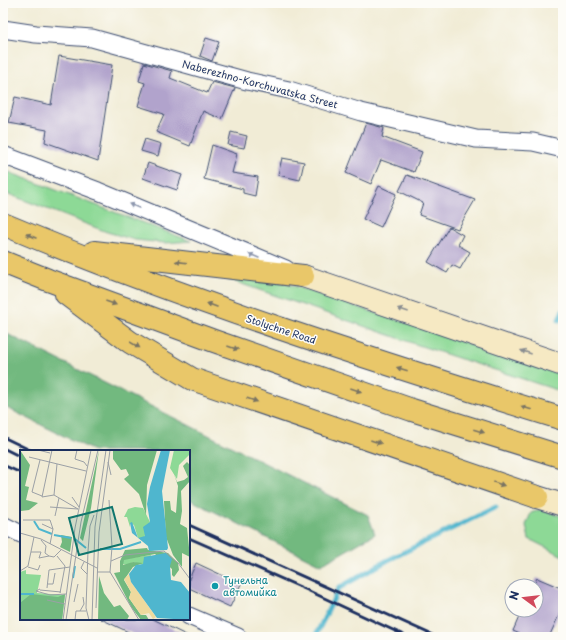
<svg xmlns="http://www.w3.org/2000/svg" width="566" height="640" font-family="'Playpen Sans',sans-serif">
<rect width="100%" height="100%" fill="#fdfcf7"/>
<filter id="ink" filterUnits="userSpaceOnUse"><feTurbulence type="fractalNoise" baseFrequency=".025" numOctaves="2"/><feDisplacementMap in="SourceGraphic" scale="8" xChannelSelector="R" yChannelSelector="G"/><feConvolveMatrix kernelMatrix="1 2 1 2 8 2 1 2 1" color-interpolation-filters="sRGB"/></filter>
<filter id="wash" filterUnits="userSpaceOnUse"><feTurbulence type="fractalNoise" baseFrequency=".012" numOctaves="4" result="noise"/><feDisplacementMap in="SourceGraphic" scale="16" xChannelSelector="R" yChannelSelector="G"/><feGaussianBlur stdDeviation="0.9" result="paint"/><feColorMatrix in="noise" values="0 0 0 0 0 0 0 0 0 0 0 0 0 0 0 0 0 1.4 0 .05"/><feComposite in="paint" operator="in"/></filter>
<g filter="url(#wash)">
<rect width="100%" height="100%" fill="#f1ecd6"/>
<path fill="#8dd996" stroke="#54847a" d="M3,170l188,71 -26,2 -30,-3 -28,-8 -104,-40z
M213,274l69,8 281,93v17l-142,-46z
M541,509l22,8v39l-34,-17 -3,-14 5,-12z"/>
<path fill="#72b97f" stroke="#46746e" d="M3,332l365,183 7,19 -54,31 -132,-66v-48h-95l-91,-45z"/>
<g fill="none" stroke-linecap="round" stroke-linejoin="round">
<path stroke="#4fb6ce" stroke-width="5" d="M559,320l4,-10
M315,637l24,-49 49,-28 108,-53"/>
</g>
<g id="blocks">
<path fill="#b1a3cc" d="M206,38l13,4 -7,19 -12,-5z
M59,56l53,9 -14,96 -53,-19 2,-12 -38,-7 6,-26 36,8z
M144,63l28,8 -2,7 37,15 5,-11 23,6 -13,31 -19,-8 -13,35 -34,-14 8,-18 -26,-8 7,-23 -6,-2z
M366,123l18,5 -2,9 40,15 -8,20 -33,-12 -10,24 -25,-11z
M231,132l16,4 -3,12 -16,-3z
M145,139l16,5 -3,12 -17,-5z
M212,145l25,9 -5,19 26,4 -3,19 -12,-3v-4l-39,-10z
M282,158l22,4 -4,18 -22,-5z
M148,163l34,12 -5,15 -34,-12z
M407,175l68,25 -17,29 -39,-14 4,-12 -24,-12z
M379,186l17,8 -15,33 -18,-8z
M449,227l14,8 -5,10 12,7 -10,17 -8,-4 -5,8 -19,-11z
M196,563l45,21 -11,23 -41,-19v-9z
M537,578l26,11v17l-14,31h-22l-14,-6 9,-21h14v-24h-3z
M101,619h52l37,18h-51z"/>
</g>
</g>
<g filter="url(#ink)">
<use href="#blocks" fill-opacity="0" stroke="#3b4b70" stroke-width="1"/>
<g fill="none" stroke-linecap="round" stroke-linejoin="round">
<defs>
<path id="minor" d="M3,29l33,5 56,4 155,43 42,9 72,22 115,27 57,3 30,7
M3,155l95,36 188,78
M3,525l18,9
M189,616l49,21"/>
<path id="secondary" d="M303,276l260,89
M537,497l26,8"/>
<path id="trunk" d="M3,224c183,77 371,137 560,195
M94,252l209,24
M3,262l45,18 166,61 198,69 151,47
M66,294l64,48 62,37 345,118"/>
</defs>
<use href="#minor" stroke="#3b4b70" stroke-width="19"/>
<use href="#secondary" stroke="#3b4b70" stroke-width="24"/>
<use href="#trunk" stroke="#3b4b70" stroke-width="24"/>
<use href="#minor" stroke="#fff" stroke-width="17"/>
<use href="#secondary" stroke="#f6e9c3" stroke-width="22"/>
<use href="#trunk" stroke="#e9c769" stroke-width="22"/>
<path stroke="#1b2f5e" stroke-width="3" d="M3,437l29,14
M3,448l18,9
M3,465l18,8
M189,525l248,112
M189,538l118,52 101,47"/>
</g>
<defs><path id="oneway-solid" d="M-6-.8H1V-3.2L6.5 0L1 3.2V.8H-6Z"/></defs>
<g fill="#8d97ae">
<use href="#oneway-solid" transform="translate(134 206) rotate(-157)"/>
<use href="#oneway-solid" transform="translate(254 256) rotate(-157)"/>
</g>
<g fill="#787363">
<use href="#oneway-solid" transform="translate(31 236) rotate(-157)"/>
<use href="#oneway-solid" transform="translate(181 262) rotate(-173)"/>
<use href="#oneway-solid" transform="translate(111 303) rotate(20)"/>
<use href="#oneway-solid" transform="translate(212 305) rotate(-159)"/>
<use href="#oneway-solid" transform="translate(135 345) rotate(31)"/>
<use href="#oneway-solid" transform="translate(233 348) rotate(19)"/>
<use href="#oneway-solid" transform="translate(402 369) rotate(-162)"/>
<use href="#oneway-solid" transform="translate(356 390) rotate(19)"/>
<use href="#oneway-solid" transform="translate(252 400) rotate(19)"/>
<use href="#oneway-solid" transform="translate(526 408) rotate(-163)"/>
<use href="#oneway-solid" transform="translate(479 431) rotate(17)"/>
<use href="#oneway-solid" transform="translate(376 442) rotate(19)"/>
<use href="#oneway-solid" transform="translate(499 484) rotate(19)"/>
</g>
<g fill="#888c90">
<use href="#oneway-solid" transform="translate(403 310) rotate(-161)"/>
<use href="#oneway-solid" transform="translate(526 352) rotate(-161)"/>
</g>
</g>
<circle fill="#0f9aa8" stroke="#fdfcf7" stroke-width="1.5" cx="215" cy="586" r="4"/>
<g text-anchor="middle" stroke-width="3" stroke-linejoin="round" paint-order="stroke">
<g font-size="10" fill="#1b2f5e" stroke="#fdfcf7">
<text transform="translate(260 84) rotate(15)" y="4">Naberezhno-Korchuvatska Street</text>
<text transform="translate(281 329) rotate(18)" y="4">Stolychne Road</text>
</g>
<g font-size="10" fill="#0d838f" stroke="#fdfcf7" text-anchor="start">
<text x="223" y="584">Тунельна<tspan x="223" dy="12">автомийка</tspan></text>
</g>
</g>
<g transform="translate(20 450)">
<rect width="170" height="170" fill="#f1ecd6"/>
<path d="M154,0h16v4l-11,11 -2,14 -7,-11zM115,57l8,1 7,14 -6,16h-6l-4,-13 -4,-2v4l-3,-10h-3l4,-8zM131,105l-4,11 -14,-4 -5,3 -6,-1 2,-5zM6,120v4l15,1 -4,18 28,2 -3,25h-42v-48z" fill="#8dd996"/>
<path d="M0,0l10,15 -5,21 4,1 -3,13 12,3 -9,7 -8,1 -1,4zM79,0l-8,58 -8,33 -3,-3zM93,0h44l-10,35 -1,30 -7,-21 -15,-15 5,-4 -3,-6 -5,1 -8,-11zM167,12l3,3v16l-9,10 1,20 -2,13 7,4 3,29 -8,-4v14l-9,-12 -7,-18 -2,-36h6l1,9 5,3 2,-27 -5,-15 4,11 7,-2 4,-3 -5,-11zM41,85l11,2 -2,15 -10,-5 2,-5zM127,98l1,2 20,3 10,10 1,7 -5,7 -2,-2v-6l-17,-15 -31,6 -1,5 10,-3 10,1 -10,4 -9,13 7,12 -2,6 12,17h5l3,5h-8l-10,-13 -17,-34 6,-1v-11l5,-11zM79,126l5,17 10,14 6,-2 9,11 -2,4h-29zM11,144l27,3 7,-3 -3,26h-42v-17z" fill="#72b97f"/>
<path d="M109,124l2,8 25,35 -3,2 -4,-6 -8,2 -12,-17 2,-6 -7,-13z" fill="#eeda9e"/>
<path d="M141,0h9l-8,41 6,57 -1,2 -18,1 -1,-5 -16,-13 -2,-10 2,-1 6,16 7,-2 -2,-9 7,-5 -3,-18 3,-17zM146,103l6,6 -2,7 1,14 10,2 9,11v27l-33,-2 -26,-36 -2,-8 7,-9 7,-1 1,-7z" fill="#4fb6ce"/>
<path fill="none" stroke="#4fb6ce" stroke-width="2" d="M14,71l5,8 13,5M34,85l17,3M55,89l11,9M80,99h20l21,-7M53,128l2,-12M0,144h14"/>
<path fill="none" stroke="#9ba0a6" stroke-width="1" d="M18,0l12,3M32,0l-10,47 12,-2 24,14M57,0l-2,9 9,3 3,4M9,7l57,14M20,10l-8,32 10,4M88,12l3,13M34,45l3,-31M52,47l7,10M89,50l3,47 -2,25M30,57l28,2M35,66l4,-18M3,70h27l3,9M22,74l11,5 -3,15M79,82l11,-82M0,83l21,6 56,29M21,90l5,6 -1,7 4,3 5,1 7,-7M68,101l2,-25 4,-11M11,102h10l-2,6 10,-2M37,106l8,10 -5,27M91,111l14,-6 39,-4 14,12 12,16M64,112l-3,6 6,6M8,117l10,3 2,-5M0,121l8,-5 6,-29M77,122h13M90,122l29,48M28,134h5l2,-11M27,138l2,-18 21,-3M20,139l-4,2 14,4 16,-1M20,140l21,2M27,150l18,4M54,152l4,-18M66,158l2,-57M66,158l3,12M76,158l3,-76M60,161l4,-7 -1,-7M43,170l12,-92 16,-78M46,170l15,-98 17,-72M55,170l1,-9h10M72,170l3,-93 11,-77"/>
<path fill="#0f766e" fill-opacity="0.15" stroke="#0f766e" stroke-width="2" d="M92,57l10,37 -43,11 -10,-37z"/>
<rect width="170" height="170" fill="none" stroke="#1b2f5e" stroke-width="2"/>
</g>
<rect width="566" height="640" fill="none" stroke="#fdfcf7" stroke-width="16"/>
<g transform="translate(524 598) rotate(285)"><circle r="19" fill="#fdfcf7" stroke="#a3aaba"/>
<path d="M0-3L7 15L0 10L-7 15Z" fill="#d1495b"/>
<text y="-6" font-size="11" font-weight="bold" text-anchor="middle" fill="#1b2f5e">N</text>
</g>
</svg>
